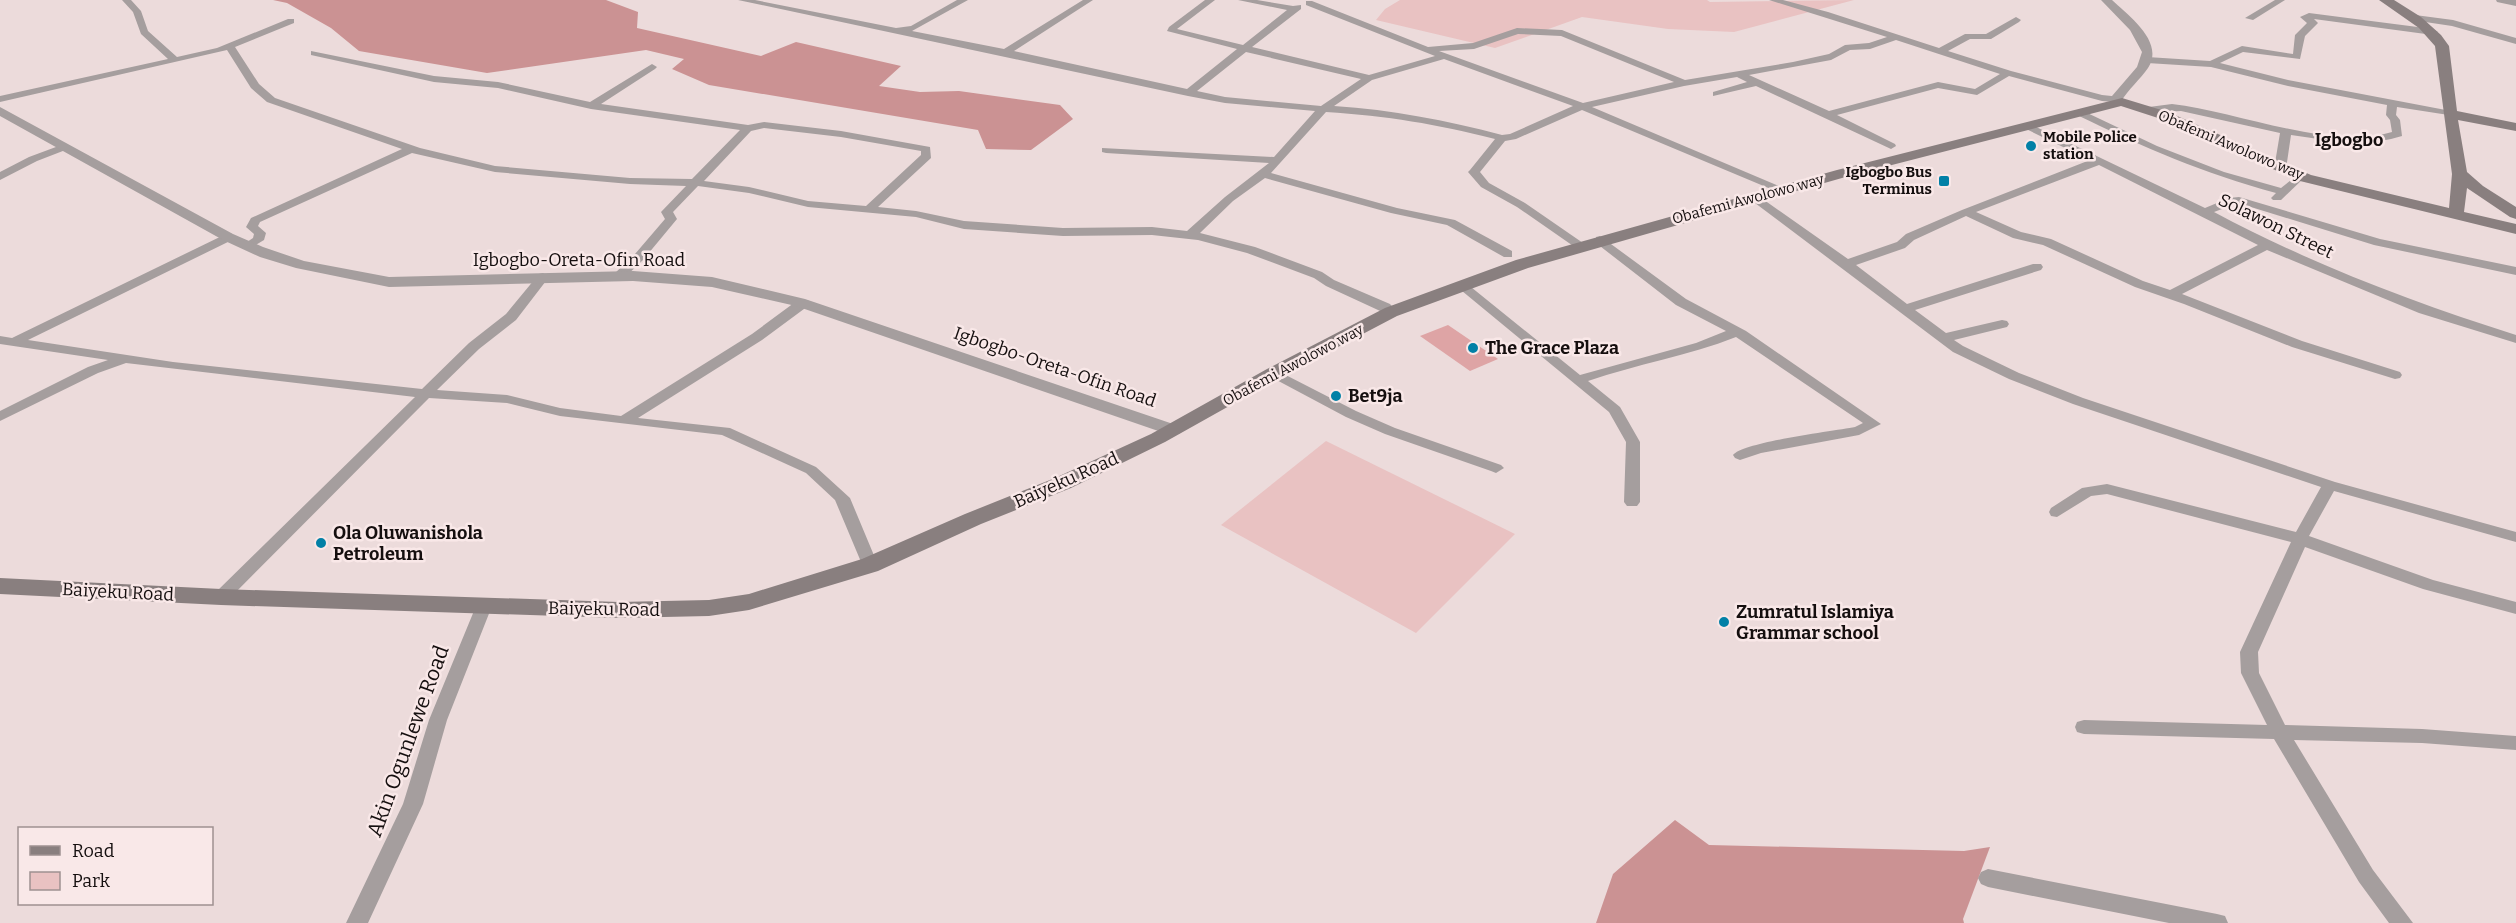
<svg xmlns="http://www.w3.org/2000/svg" width="2516" height="923" font-family="Bitter,serif">
<rect width="100%" height="100%" fill="#ecdbdb"/>
<path fill="#e9c2c2" d="M1400,0h307l3,2 144,-2 -120,32 -66,-3 -86,-12 -87,31 -119,-28 9,-11z
M1326,441l189,93 -99,99 -195,-108z"/>
<path fill="#cb9293" d="M273,0h333l32,12 -1,16 124,28 35,-14 105,24 -22,20 41,6 39,-1 101,14 13,14 -42,31 -45,-1 -8,-19 -269,-45 -37,-16 12,-10 -38,-9 -159,23 -128,-22 -28,-23 -44,-25z
M1675,820l34,25 255,6 26,-4 -27,72 1,4h-368l17,-49z"/>
<path fill="#dea4a5" d="M1448,325l50,34 -28,12 -50,-35z"/>
<g fill="none" stroke-linecap="round" stroke-linejoin="round">
<path fill="#a59e9e" fill-rule="evenodd" d="M122,0h9l10,11 7,20 29,26 40,-9 71,-29h6v4l-59,24 24,37 16,14 145,50 75,18 135,12 62,1 48,-49 -149,-21 -93,-21 -64,-6 -123,-27v-4l123,25 64,6 92,20 62,-38 5,3 -2,2 -54,35 147,21 16,-3 77,9 89,16 1,11 -53,49 38,4 48,10 99,7 89,-1 35,4 38,-34 44,-34 -163,-10 -4,-1v-4l172,9 41,-46 -90,-8 -37,-7 -450,-96h17l141,28 15,-2 46,-26h11l-56,31 92,18 79,-49h10l-79,51 173,38 50,-40 -70,-18 2,-4 36,-27h10l-38,29 66,16 44,-35 -49,-10h19l36,6 8,-1v4l-49,38 117,28 66,-19 -129,-51v-4h6l116,46 45,-4 44,-15 45,2 123,50 108,-18 36,-8 16,-9 24,-2 18,-6 -118,-37h14l45,12 111,36 26,-14h21l30,-17 5,3 -2,2 -28,17h-21l-22,12 63,20 91,24 19,2 4,6 -5,3 -6,-4 -12,-1 -93,-25 -32,19 -39,-7 -101,27 58,29 1,2 -5,3 -135,-63 -43,10v-4l34,-10 -10,-5 -53,9 -92,21 196,83 -2,2h-8l-196,-82 -66,29 -11,2 -25,31 9,11 36,20 58,40v6l-4,1 -62,-43 -36,-20 -13,-15 2,-2 25,-31c-59,-15 -107,-23 -169,-27l-55,61 126,35 58,12 57,31v6h-8l-57,-32 -56,-12 -126,-35 -32,23 -33,32 55,14 67,25 12,8 56,24 7,8 -6,4 -65,-30 -12,-8 -67,-25 -49,-13 -46,-5 -89,1 -99,-7 -48,-12 -108,-10 -59,-14 -51,-7 -25,26 4,7 -34,41 -21,20h-8l-2,-3 2,-3 21,-20 30,-35 -4,-7 25,-26 -56,-2 -135,-12 -83,-19 -152,69 -2,4 8,7 -2,7 -17,10 -6,-4 12,-8 1,-4 -8,-7 5,-9 151,-69 -135,-47 -16,-14 -24,-38 -227,52v-6l168,-37 -27,-25 -8,-22zM1518,34l43,2 113,46 -91,21 -144,-52 35,-2zM1896,40l104,34 -25,15 -37,-7 -109,29 -80,-36 82,-15 19,-10 20,-1zM1246,52l115,27 -40,27 -96,-9 -28,-6zM1444,59l129,47 -63,28 -8,1c-57,-15 -109,-25 -168,-29l38,-26zM764,128l77,9 80,14v4l-55,51 -58,-5 -59,-14 -45,-6 47,-50z
M2275,0h10l-32,20 -8,-2z
M2496,0h20v6l-19,-4z
M2309,13l124,16 5,3 -5,3 -119,-16 4,4 -13,13 -5,23 -57,-7 -23,11 68,17 163,31 4,1v4l-58,-9 -1,8 4,5 2,16c-38,12 -73,4 -111,-1l-5,34 -6,3 -6,-3 6,-36 -99,-22 -32,2 -5,-3 5,-3 23,-3c64,7 159,47 220,28l-2,-12 -4,-5 1,-10 -99,-19 -77,-19 -64,-4 -5,-3 5,-3 63,4 32,-15 51,8 2,-19 12,-12 -7,-6z
M2415,15l38,5 63,18v6l-64,-18 -40,-6 -2,-2z
M2081,110l76,36 67,26 57,16 19,-15 6,3 -25,24h-8l-2,-2 5,-5c-73,-20 -131,-45 -199,-78v-4z
M2028,123l177,85 24,-10 10,-1 141,42 136,28v8l-142,-30 -136,-42 -24,9c97,52 198,90 302,123v8l-97,-30 -152,-63 -85,44 120,47 98,31 2,3 -2,3 -5,1 -103,-32 -108,-43 -49,-17 -92,-42 -30,-7 -47,-22 -52,24 -9,8 -49,17 51,39 126,-40h8l2,3 -2,3 -126,40 31,23 56,-13 5,1 2,3 -2,3 -53,13 9,6 56,27 64,25 252,84 181,50v10l-182,-51 -25,45 124,44 83,22v12l-93,-25 -118,-42 -47,105 1,21 26,52 137,4 94,7v14l-94,-7 -128,-3 79,130 40,53h-24l-30,-41 -85,-143 -190,-5 -7,-2 -2,-5 2,-5 7,-2 183,5 -26,-52 -1,-21 51,-110 -184,-48 -16,2 -34,21 -6,-1 -2,-4 2,-4 31,-20 25,-4 189,48 25,-45 -248,-83 -64,-25 -56,-27 -206,-155 2,-2h8l91,64 49,-17 9,-8 56,-24 128,-50 -66,-32 -1,-2zM2099,165l159,80 -88,45 -27,-9 -92,-42 -30,-7 -45,-20z
M64,144l5,3 -1,2 -31,12 -37,19v-8l29,-15z
M228,233l4,1v6l-204,100 145,22 249,27 47,-46 37,-29 33,-40 4,-1 6,4 -33,43 -37,29 -42,41 70,5 53,13 61,8 131,-82 46,-34h10l1,3 -1,3 -46,34 -124,78 92,10 86,39 34,31 28,67 -2,4h-12l-29,-69 -29,-27 -84,-38 -162,-19 -53,-13 -78,-5 -202,203h-12l-2,-4 2,-4 200,-196 -289,-34 -28,10 -98,48v-10l88,-44 20,-7 -108,-16v-8l12,2z
M1600,236l86,63 60,32 135,93 -22,11 -98,18 -21,7 -5,-2 -2,-3c10,-13 101,-24 122,-28l8,-4 -127,-86c-48,19 -99,27 -148,44l32,26 20,35v60l-3,4h-10l-3,-4 2,-60 -17,-30 -153,-126 6,-4 4,1 114,92 116,-32 30,-12 -50,-26 -80,-62v-6z
M1274,369l82,42 39,17 106,37 3,3 -8,5 -5,-2 -106,-37 -39,-17 -77,-41 -2,-3 2,-3z
M484,600l6,2 2,4 -45,114 -24,84 -55,119h-22l57,-119 26,-84 47,-114 2,-4z
M1988,869l229,45 8,2 3,7h-59l-181,-36 -7,-3 -3,-6 3,-6z"/>
<path fill="#a59e9e" fill-rule="evenodd" d="M2101,0h11c17,16 53,42 36,68 -8,12 -20,21 -27,34h-8l-1,-6 25,-29 5,-15 -12,-22z
M0,107l233,127 30,13 41,14 85,16 244,-6 79,6 93,22 374,127 3,4 -3,4h-12l-371,-128 -84,-19 -79,-6 -244,6 -93,-19 -36,-11 -37,-17 -223,-124z"/>
<path fill="#897f7f" fill-rule="evenodd" d="M2379,0h15l27,17 20,18 8,11 8,65 59,12v8l-58,-11 9,52 16,14 33,21v12l-6,-2 -43,-29 -3,24 52,12v10l-216,-53 -142,-63 -37,-12 -272,70 -321,92 -131,48 -116,61 -116,65 -94,46 -90,36 -103,47 -129,39 -40,6 -90,2 -398,-13 -221,-11v-16l221,11 398,13 90,-2 40,-6 113,-35 103,-45 90,-36 96,-44 116,-65 118,-61 131,-48 321,-90 285,-72 46,14 143,63 138,33 3,-34 -17,-128 -16,-18z"/>
</g>
<g fill="#0280a6" stroke="#f9e8e8" stroke-width="2">
<circle cx="2031" cy="146" r="6"/>
<rect x="1938" y="175" width="12" height="12" rx="3"/>
<circle cx="1473" cy="348" r="6"/>
<circle cx="1336" cy="396" r="6"/>
<circle cx="321" cy="543" r="6"/>
<circle cx="1724" cy="622" r="6"/>
</g>
<g text-anchor="middle" stroke-width="5" stroke-linejoin="round" paint-order="stroke">
<g font-size="15" font-weight="bold" fill="#150f0f" stroke="#f9e8e8" text-anchor="start">
<text x="2043" y="142">Mobile Police<tspan x="2043" dy="17">station</tspan></text>
<text x="1932" y="177" text-anchor="end">Igbogbo Bus<tspan x="1932" dy="17">Terminus</tspan></text>
</g>
<g font-size="15" fill="#150f0f" stroke="#f9e8e8">
<text transform="translate(2231 145) rotate(23)" y="5">Obafemi Awolowo way</text>
<text transform="translate(1748 199) rotate(-15)" y="5">Obafemi Awolowo way</text>
<text transform="translate(1293 365) rotate(-28)" y="5">Obafemi Awolowo way</text>
</g>
<g font-size="18" font-weight="bold" fill="#150f0f" stroke="#f9e8e8">
<text x="2349" y="146">Igbogbo</text>
</g>
<g font-size="18" fill="#150f0f" stroke="#f9e8e8">
<text transform="translate(2276 226) rotate(26)" y="6">Solawon Street</text>
<text x="579" y="266">Igbogbo-Oreta-Ofin Road</text>
<text transform="translate(1055 367) rotate(19)" y="6">Igbogbo-Oreta-Ofin Road</text>
<text transform="translate(1066 480) rotate(-24)" y="6">Baiyeku Road</text>
<text transform="translate(118 592) rotate(3)" y="6">Baiyeku Road</text>
<text transform="translate(604 609) rotate(1)" y="6">Baiyeku Road</text>
</g>
<g font-size="18" font-weight="bold" fill="#150f0f" stroke="#f9e8e8" text-anchor="start">
<text x="1485" y="354">The Grace Plaza</text>
<text x="1348" y="402">Bet9ja</text>
<text x="333" y="539">Ola Oluwanishola<tspan x="333" dy="21">Petroleum</tspan></text>
<text x="1736" y="618">Zumratul Islamiya<tspan x="1736" dy="21">Grammar school</tspan></text>
</g>
<g font-size="21" fill="#150f0f" stroke="#f9e8e8">
<text transform="translate(408 741) rotate(-70)" y="7">Akin Ogunlewe Road</text>
</g>
</g>
<rect x="18" y="827" width="195" height="78" fill="#f9e8e8" stroke="#9e9191" stroke-width="1.5"/>
<rect x="30" y="846" width="30" height="9" fill="#897f7f" stroke="#9e9191" stroke-width="1.5"/>
<text x="72" y="857" font-size="18" fill="#150f0f">Road</text>
<rect x="30" y="872" width="30" height="18" fill="#e9c2c2" stroke="#9e9191" stroke-width="1.5"/>
<text x="72" y="887" font-size="18" fill="#150f0f">Park</text>
</svg>
